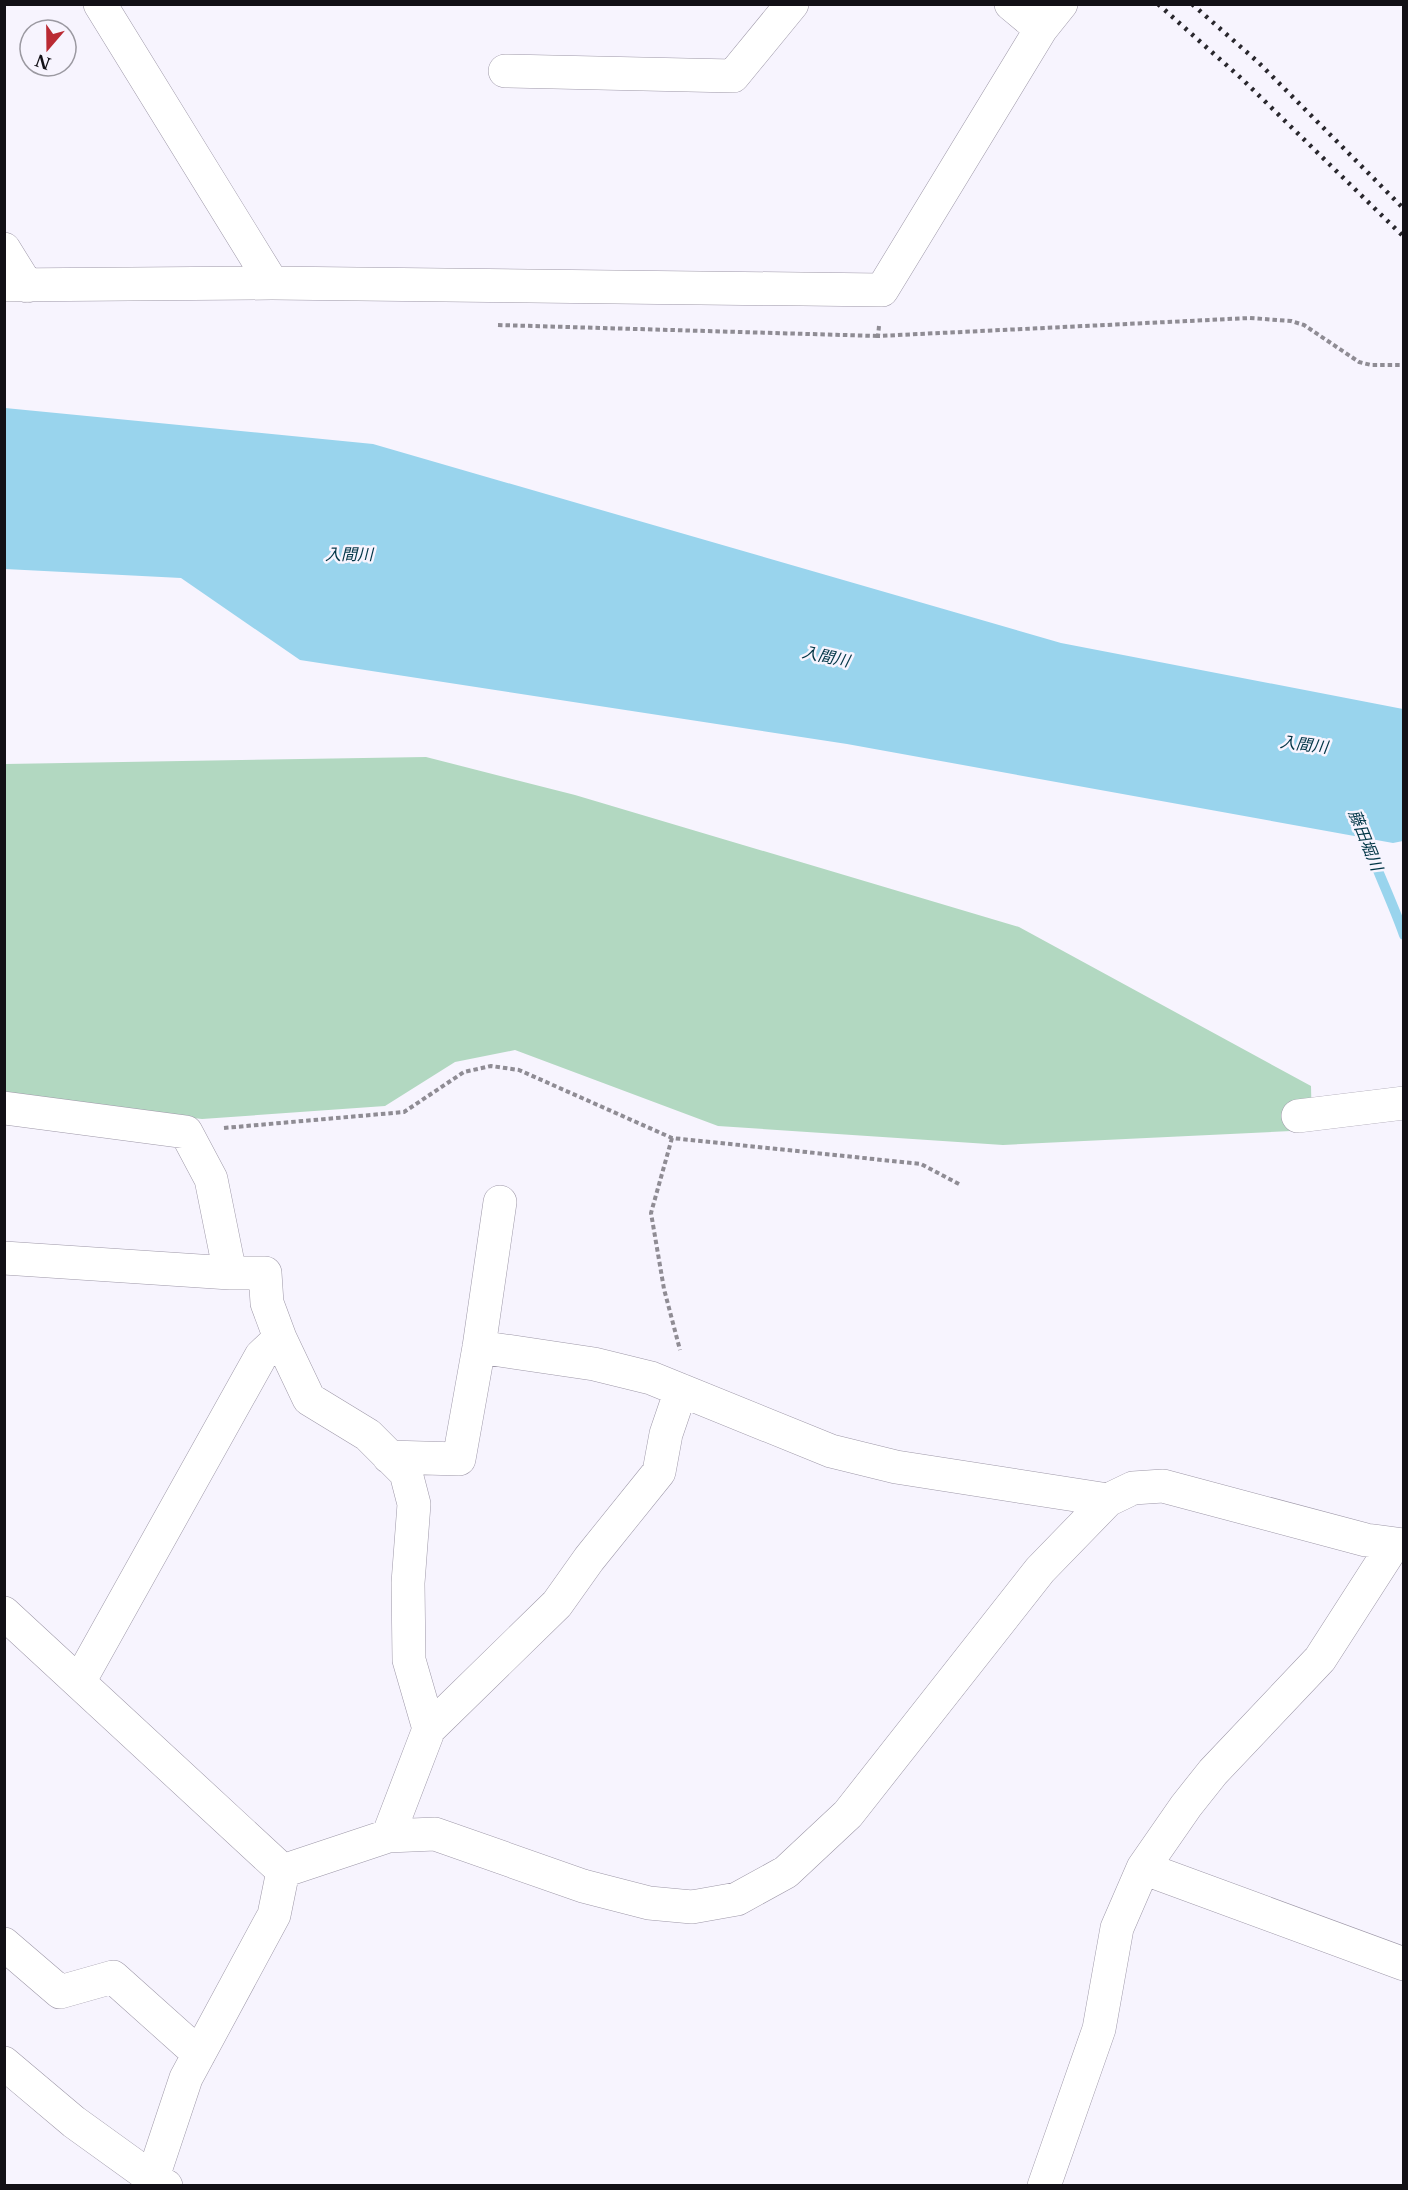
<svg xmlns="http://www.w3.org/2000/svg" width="1408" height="2190" font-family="'Libre Baskerville','Noto Sans JP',serif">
<rect width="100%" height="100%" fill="#f7f4fe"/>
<path fill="#b2d8c1" d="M426,757l149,38 444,132 292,159 1,44 -309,15 -285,-19 -203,-76 -60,12 -70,44 -183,13 -197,-22v-333z"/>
<path fill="#99d4ed" d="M5,408l368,36 688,199 342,66v132l-10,2 -546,-99 -547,-84 -119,-82 -176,-9z"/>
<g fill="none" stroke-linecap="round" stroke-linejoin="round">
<path stroke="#99d4ed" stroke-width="10" d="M1361,826c12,37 30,72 43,109"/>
<defs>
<path id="minor" d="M100,4l172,279
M1011,4l30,25
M505,71l228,5 59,-72
M4,249l23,37
M4,285l268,-2 610,7 159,-261 20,-25
M4,1108l182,24 25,47 19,94
M1298,1116l106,-13
M4,1258l226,15h35l2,30 13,35 29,61 59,36 38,38 8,31 -6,79 1,77 20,69 -41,107
M479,1347l115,17 57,14 180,73 65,16 212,33
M389,1457l70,2 20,-112 21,-145
M4,1613l279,258
M79,1682l182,-326 19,-18
M429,1729l128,-125 32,-45 70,-87 7,-38 15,-44
M1143,1868l261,96
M283,1871l105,-35 47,-2 148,52 66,17 43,4 45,-8 49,-27 62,-58 192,-244 68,-70 25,-12 30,-2 203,54 38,5
M4,1944l56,48 53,-15 86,77
M4,2063l70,59 79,57 13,7
M150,2186l36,-108 88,-163 9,-44
M1044,2186l55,-157 18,-101 26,-60 43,-62 27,-34 107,-113 74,-115"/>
</defs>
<use href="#minor" stroke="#9e98a8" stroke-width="34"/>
<path stroke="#8f8c94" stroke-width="4" stroke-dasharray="4.5 3" stroke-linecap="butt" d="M498,325l380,11
M879,326l-1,10 372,-18 41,3 13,4 55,37 12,3h33
M224,1128l180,-16 60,-40 27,-6 28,4 153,68 249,26 38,20
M672,1138l-21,75 13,76 16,61"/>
<use href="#minor" stroke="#fff" stroke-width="33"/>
<path stroke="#29272d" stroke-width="4.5" stroke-dasharray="3 6" stroke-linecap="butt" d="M1158,4l84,75 162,158
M1192,4l66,58 146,147"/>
</g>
<g text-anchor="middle" stroke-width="5" stroke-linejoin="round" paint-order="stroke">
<g font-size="16" font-style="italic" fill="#003546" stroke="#f7f4fe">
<text x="349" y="560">入間川</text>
<text transform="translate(826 656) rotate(12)" y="6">入間川</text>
<text transform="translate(1304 744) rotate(7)" y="6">入間川</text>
<text transform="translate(1366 840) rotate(68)" y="6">藤田堀川</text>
</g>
</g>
<rect width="1408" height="2190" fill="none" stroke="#121016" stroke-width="12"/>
<g transform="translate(48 48) rotate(200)"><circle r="28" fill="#f7f4fe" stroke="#9b99a1" stroke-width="1.5"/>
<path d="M0-4.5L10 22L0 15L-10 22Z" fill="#ba2a33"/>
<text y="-9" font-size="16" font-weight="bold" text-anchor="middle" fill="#121016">N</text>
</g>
</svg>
